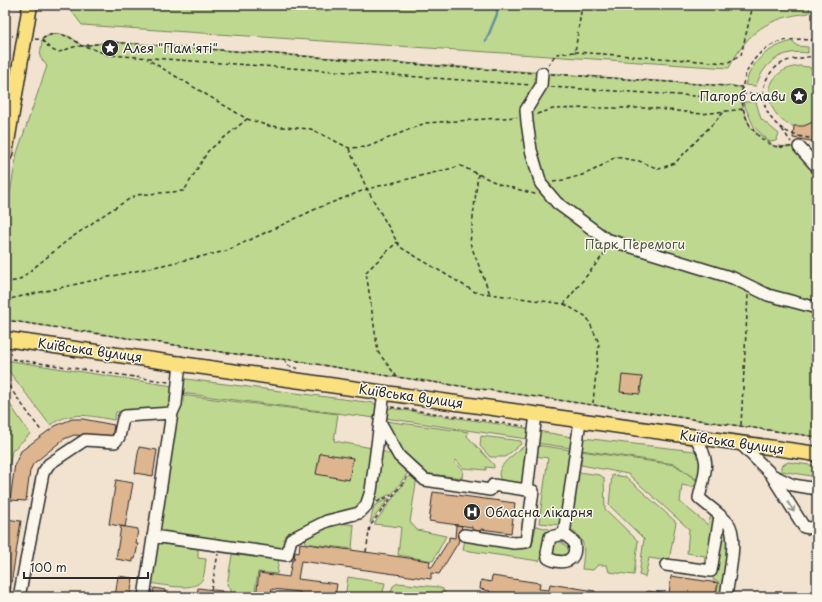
<svg xmlns="http://www.w3.org/2000/svg" width="822" height="602" font-family="'Playpen Sans',sans-serif">
<rect width="100%" height="100%" fill="#f2e3d0"/>
<filter id="ink" filterUnits="userSpaceOnUse"><feTurbulence type="fractalNoise" baseFrequency=".025" numOctaves="2"/><feDisplacementMap in="SourceGraphic" scale="8" xChannelSelector="R" yChannelSelector="G"/><feConvolveMatrix kernelMatrix="1 2 1 2 8 2 1 2 1" color-interpolation-filters="sRGB"/></filter>
<g filter="url(#ink)">
<path fill="#bed88f" stroke="#74825d" d="M67,5h743l-1,8c-42,5 -61,18 -80,55l-647,-43z
M60,34l11,3 11,9 28,-4 632,45 1,22 8,19 23,18 25,1 18,20v270l-441,-63 -84,-14 -29,-2 -258,-38v-98l12,-69 30,-87 -7,-9 2,-17 7,-5z
M793,41l4,5 11,1v6c-26,-4 -44,9 -52,33l-11,-1c7,-25 23,-38 48,-44z
M799,66l10,1 8,5v48c-37,30 -76,-46 -18,-54z
M743,102h13l5,17 18,15 -3,7 -6,1 -16,-15z
M5,360l168,26c0,12 1,20 -11,25l-46,1 -2,8c-25,-4 -41,-10 -64,5l-45,-59z
M186,379l188,24 2,3 -1,12 -194,-25 1,-11z
M181,395l157,19 -4,27 38,7 -6,42 -5,16 -76,32 -3,15 -126,-18 18,-122z
M5,397l25,37 -18,17 -7,37z
M389,408l137,20 2,3 -1,8 -142,-21 1,-8z
M385,421l83,11 -1,4 27,29v3l-8,-1v3l-23,-2 -7,-8 -2,2 9,8 -1,8 -40,-5 -19,-19z
M538,431l34,6 -1,11 -35,-5z
M481,436l40,5v3l-16,13h-15l-10,-11z
M583,438l111,13c10,9 8,17 5,30l-24,-17 -94,-14z
M527,444l-3,35 -4,5 -18,-3c-12,-13 16,-29 25,-37z
M536,445l35,5 -9,75 -23,-2 9,-65 -13,-2z
M379,450l20,7 13,14 -5,3 -14,19 -19,9z
M581,451l94,14 24,17 -7,5 -10,-2 -2,17 28,23 3,-10 4,3 -8,48h-3l1,-10 -18,-3 2,-24 -61,-55 -47,-9z
M788,462l29,4v11l-36,-6v-5z
M578,472l22,3 4,3 1,31 33,32 -4,34 -25,-3 -2,-7h-9l-5,5 -11,-1c2,-19 6,-28 -12,-40z
M612,475l14,2 50,45 -7,39 -20,-3 -4,19 -6,-2 5,-36 -35,-34z
M409,476l8,1 -7,45 7,8 29,6 -13,25 -35,-6 3,-28 -27,-3z
M389,498l-19,25 4,-17z
M342,523l12,2 -2,24 -47,-6 1,-5 22,-11z
M536,526l13,3 -5,26 -5,6 -76,-11 2,-12 57,9 10,-1z
M721,526c16,10 3,55 0,71h-5l3,-15 -6,-2z
M156,540l42,5v13l8,1c-1,6 -1,13 -3,19 -6,16 -42,6 -55,5z
M551,541l10,1 8,7 -1,7 -18,-2z
M233,549l46,7 -2,18 -19,-2 -4,25 -22,-2 -2,-8 -3,-2z
M348,577l37,6 -3,14h-37z
M398,583l39,4 6,2 2,5 -1,3h-55l4,-11z"/>
<g fill="none" stroke-linecap="round" stroke-linejoin="round">
<path stroke="#64929e" stroke-width="2.5" d="M486,41l11,-27v-9"/>
</g>
<path fill="#ddb58e" stroke="#2b2b2b" d="M817,120v22l-24,-4 1,-12h10z
M622,375l20,2 -2,17 -20,-2z
M72,419h11l31,6 -2,13 -38,-3 -10,4 -31,25 -3,7 -4,30 -16,-1 5,-36 6,-13 34,-25z
M139,447l18,3 -4,26 -18,-3z
M320,453l33,5 -4,22 -33,-6z
M116,480l17,3 -8,44 -16,-3z
M433,492l82,11 -4,30 -30,-4v2l-9,-1v-3l-43,-6z
M5,519l16,2 -12,76h-4z
M456,525l6,1 -4,17 -19,31 -8,-1v6l-130,-18 -3,18 39,5 -2,13h-35v-5l-28,-3 -1,8h-15l3,-24 30,4 3,-17h2l1,-8 4,1 1,-10 130,18 -1,6h3l17,-27v-3l6,1z
M121,526l17,3 -2,15h2l-3,15h-2v3l-17,-3z
M118,576l15,2 -3,19h-15z
M492,576l48,7 -1,6 10,1 1,-6 45,7 -1,6h-105l1,-6 -10,-2 1,-9 10,2z
M671,576l47,7 -3,14h-69l1,-6 22,3z
M154,588l11,2v4l20,3h-32z
M198,588l24,3 -1,6h-24z
M605,593l31,4h-32z"/>
<g fill="none" stroke-linecap="round" stroke-linejoin="round">
<defs>
<path id="minor" d="M542,73l-1,13 -15,24 1,12 4,28 10,34 16,19 49,36 127,39 35,17 49,13
M799,147l18,20
M380,422l19,34 26,24 65,10 3,-5 34,5 9,-76
M695,437c17,26 10,33 4,61 9,8 21,16 29,25 11,14 0,56 -2,74
M740,443l32,32 21,10 24,4
M772,476l32,51 13,2
M564,534l-14,3 -3,16 1,5c16,8 30,3 26,-16l-10,-8 16,-113
M464,535l50,8 12,-1 7,-51 -6,-1
M153,536l134,19 4,-16 36,-18 32,-8 7,-7 5,-15 13,-99
M666,565l45,6 9,-55
M19,597l24,-124 6,-9 36,-24 30,2 4,-5 4,-18 2,-3 47,-3 4,-9 4,-42
M144,597l28,-184"/>
<path id="major" d="M5,154l25,-149
M5,339l812,115"/>
</defs>
<use href="#minor" stroke="#2b2b2b" stroke-width="14"/>
<use href="#major" stroke="#2b2b2b" stroke-width="17"/>
<path stroke="#2b2b2b" stroke-width="1.5" stroke-dasharray="4 3" stroke-linecap="butt" d="M5,21l2,-16
M5,35l8,1
M35,39c7,1 9,-2 15,-4 13,-3 22,3 32,11l28,-4 423,31
M42,40c19,22 18,7 39,6 8,0 20,7 28,9l422,30
M575,52l152,11 14,-8 12,-50
M817,55c-13,4 -27,2 -38,10 -27,19 -17,56 11,68 8,4 18,5 27,6
M548,65l8,-11 19,-2 7,-47
M551,74l191,13
M551,87l191,12
M742,94h20
M537,114l16,-5 39,-1h60l50,6 41,-5
M247,119l22,7 42,3 38,19 18,-1 58,-24 92,-6
M782,129l9,13
M791,147c-6,0 -14,1 -19,-2 -37,-17 -40,-71 -8,-95 15,-12 35,-12 53,-9
M349,149l18,40 33,58 75,45 89,12 44,-55
M478,174l-8,69 20,51
M553,182c27,-5 39,-9 62,-25l24,4 20,8 16,-6 49,-51
M5,283l14,-3 49,-40 40,-28 28,-17 48,-4 24,-40 39,-32 -100,-60
M5,300l221,-49 92,-43 49,-19 94,-23 38,18 39,11
M564,304l23,13 12,26 -6,60
M5,320l258,38 29,2 84,14 441,63
M5,358l164,24
M284,359l5,7 11,3
M397,377l-19,-25 -12,-80 31,-30
M5,381l37,51
M391,407l133,19
M741,425l7,-130
M377,502l15,-7
M366,552l4,-26 37,-49
M211,590l7,-36"/>
<use href="#minor" stroke="#fbf7ec" stroke-width="11"/>
<use href="#major" stroke="#fbe080" stroke-width="14"/>
</g>
<defs><path id="oneway-shaft" d="M-6 0H5M1.5-3L5.5 0L1.5 3" fill="none" stroke-width="1.6" stroke-linecap="round" stroke-linejoin="round"/></defs>
<use stroke="#93918c" href="#oneway-shaft" transform="translate(791 507) rotate(59)"/>
</g>
<defs>
<symbol id="sight-disc" viewBox="-11 -11 22 22"><circle r="9.5" fill="#2b2b2b" stroke="#fbf7ec"/><path d="M0-6L1.8-2.2L6-1.7L2.9 1.2L3.7 5.4L0 3.3L-3.7 5.4L-2.9 1.2L-6-1.7L-1.8-2.2Z" fill="#fff"/></symbol>
<symbol id="hospital-disc" viewBox="-11 -11 22 22"><circle r="9.5" fill="#2b2b2b" stroke="#fbf7ec"/><path d="M-5-5h3v3.5h4V-5h3V5h-3V1.5h-4V5h-3Z" fill="#fff"/></symbol>
</defs>
<g fill-rule="evenodd">
<use href="#sight-disc" x="100" y="38" width="20" height="20"/>
<use href="#sight-disc" x="789" y="86" width="20" height="20"/>
<use href="#hospital-disc" x="462" y="502" width="20" height="20"/>
</g>
<g text-anchor="middle" stroke-width="3" stroke-linejoin="round" paint-order="stroke">
<g font-size="13" fill="#2b2b2b" stroke="#fbf7ec" text-anchor="start">
<text x="123" y="53">Алея "Пам'яті"</text>
<text x="786" y="101" text-anchor="end">Пагорб слави</text>
<text x="485" y="517">Обласна лікарня</text>
</g>
<g font-size="13" fill="#505644" stroke="#fbf7ec">
<text x="635" y="249">Парк Перемоги</text>
</g>
<g font-size="13" fill="#2b2b2b" stroke="#fbf7ec">
<text transform="translate(90 350) rotate(8)" y="5">Київська вулиця</text>
<text transform="translate(411 396) rotate(8)" y="5">Київська вулиця</text>
<text transform="translate(732 442) rotate(8)" y="5">Київська вулиця</text>
</g>
</g>
<rect width="822" height="602" fill="none" stroke="#fbf7ec" stroke-width="20"/>
<rect x="10" y="10" width="802" height="582" fill="none" stroke="#2b2b2b" stroke-width="1.5" filter="url(#ink)"/>
<path d="M24 572v6h124v-6" fill="none" stroke="#2b2b2b" stroke-width="2"/>
<text x="30" y="572" font-size="12" fill="#2b2b2b" stroke="#fbf7ec" stroke-width="3" paint-order="stroke">100 m</text>
</svg>
